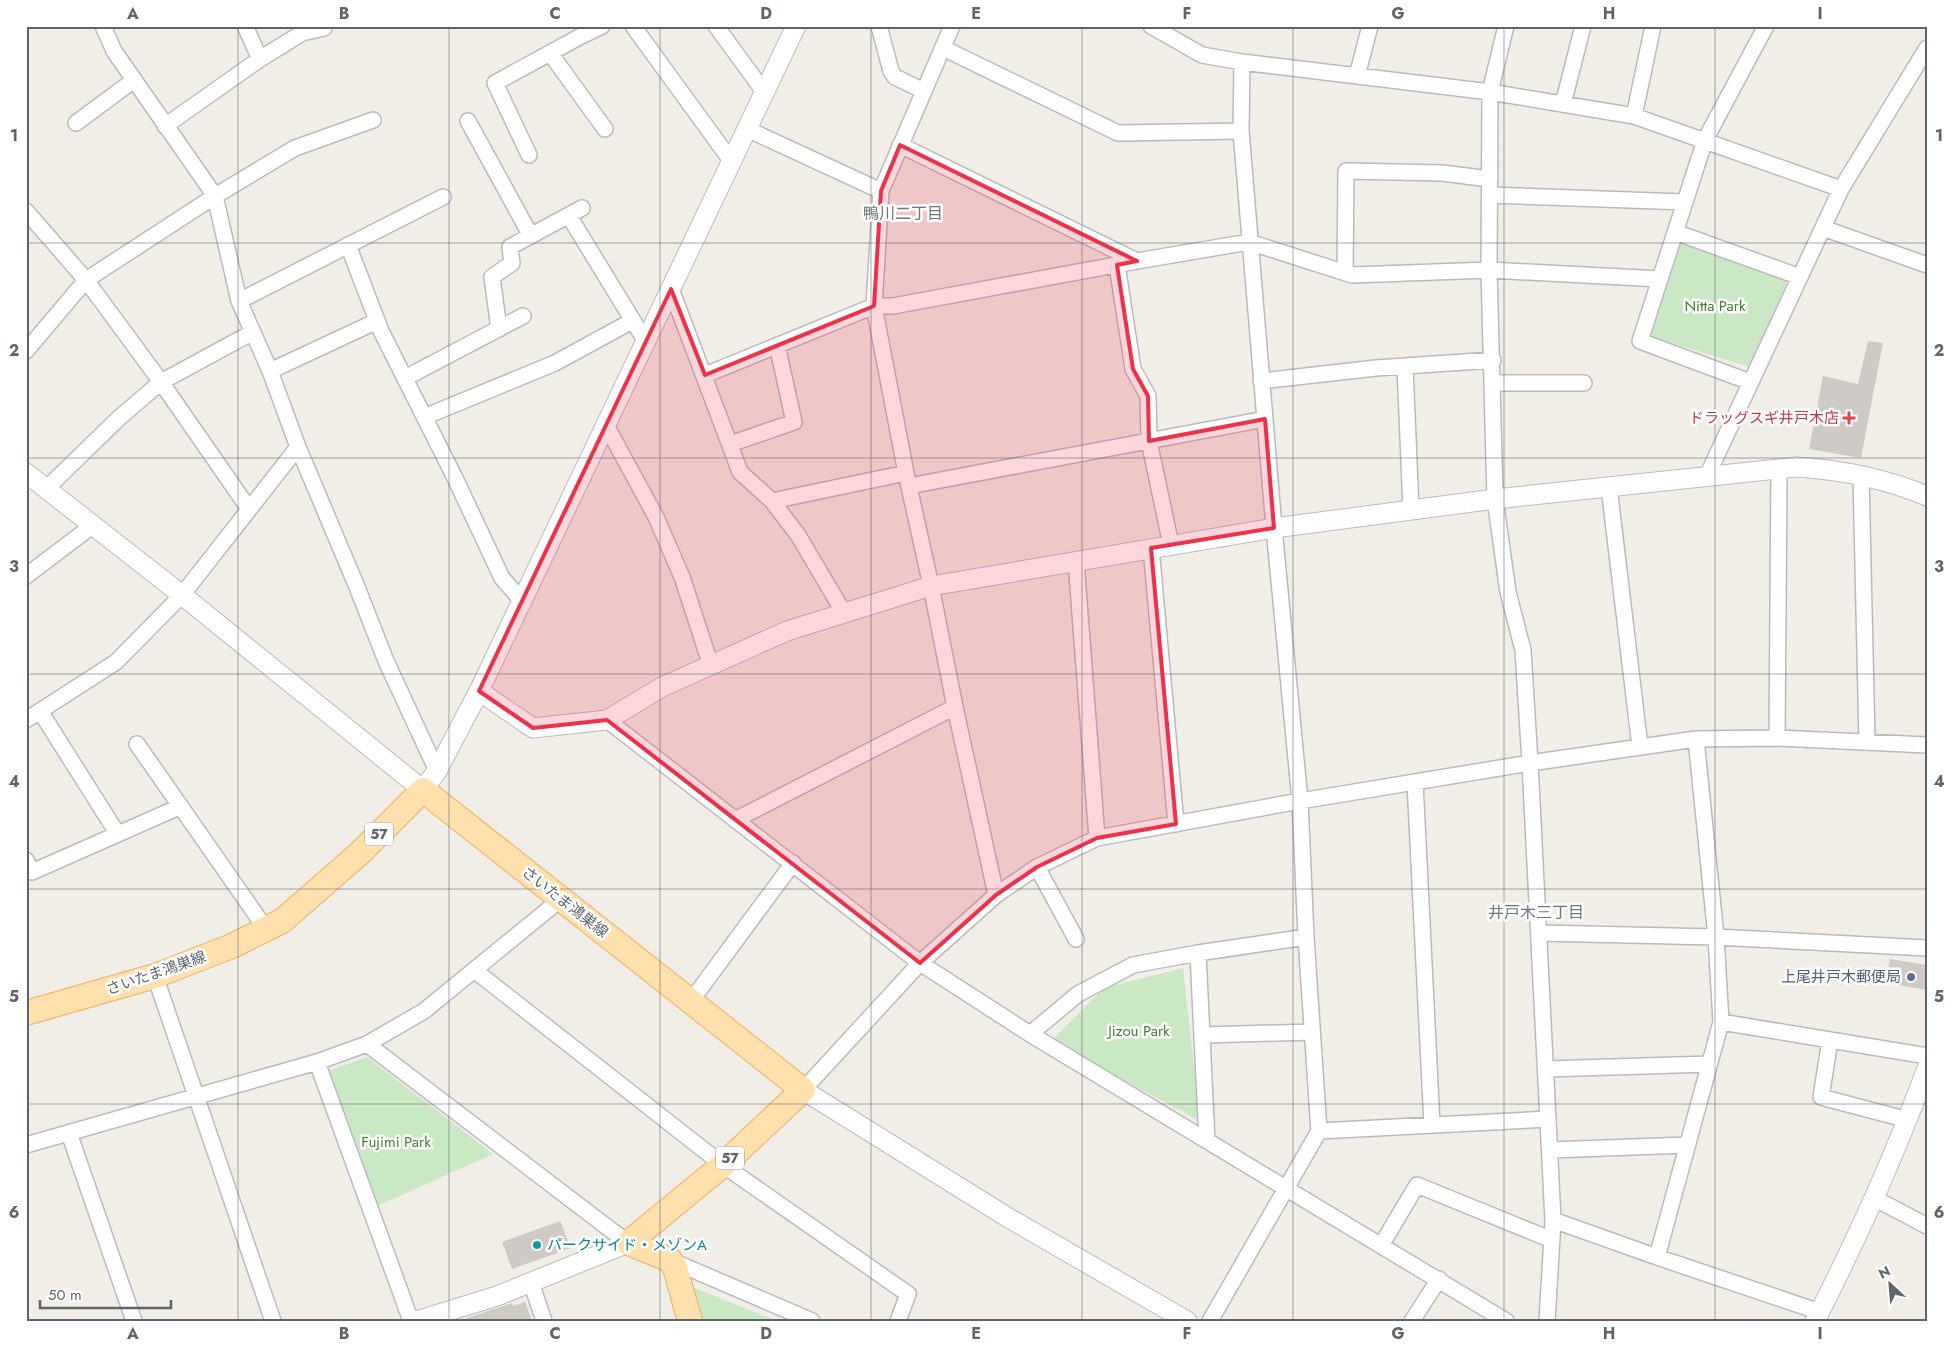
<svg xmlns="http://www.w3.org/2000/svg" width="1953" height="1347" font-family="Jost,'Noto Sans JP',sans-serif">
<rect width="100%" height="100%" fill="#f1ede7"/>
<path fill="#cbe8c4" d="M1679,243l109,37 -38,87 -101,-31z
M1183,968l17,153 -149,-80 53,-53z
M367,1057l126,97 -120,54 -61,-131z
M682,1283l95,38h-84z"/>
<path fill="#cecac6" d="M1868,341l15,2 -22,115 -52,-9 14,-73 35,8z
M1890,959l37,6v25l-41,-7z
M560,1221l11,27 -59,21 -10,-27z
M525,1302l7,19h-65v-3l45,-15 1,3z"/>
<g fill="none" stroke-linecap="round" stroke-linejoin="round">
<defs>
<path id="minor" d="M103,26l11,25 101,145 24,105 31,70 28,76 59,140 29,74 51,110
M245,26l15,33
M633,26l99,136
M716,26l49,67
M879,26l12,45 4,6 29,14
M952,26l-71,165 -7,115 32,167 25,113 24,121 41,188
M1151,26l51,29 40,7 248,30 144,24 207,73
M1506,26l-16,66 -1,178 6,229 13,93 15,58 7,113 23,457 -6,101
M943,48l175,85 123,-2
M550,53l55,76
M1357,76l13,-50
M1563,104l20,-78
M1634,116l19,-90
M468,121l63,115
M76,123l58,-43
M165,126l95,-67 42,-26 22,-5
M747,129l134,62
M900,145l237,116
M529,155l-34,-72 86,-47 21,-10
M1490,195l195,7
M26,211l60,69 75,102 88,127
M569,216l77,126
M1823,228l104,37
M1675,232l125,45
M348,245l33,86 73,145 48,102 20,23
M1117,265l16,104 15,27 1,45 22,104
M1345,272l1,-101 96,2 48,6
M671,289l69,183 32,29 26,34 46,78
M239,301l204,-104
M499,329l-7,-52 20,-14 -2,-16 72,-39
M26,351l60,-71 129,-84 80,-48 78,-28
M1405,366l6,144
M270,371l107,-50
M705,375l169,-69h19l244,-45 112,-19 103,33 137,-5 171,9
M405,378l118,-62
M1261,381l115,-13 117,-8
M1750,382l-110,-41 65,-201 61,-114
M1493,383h91
M424,417l131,-54 77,-42
M606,425l50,92 26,60 29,89
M730,444l64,-22 -17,-77
M1861,475l6,267
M1707,476l134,-287 86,-141
M909,486l356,-67
M1609,487l31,260
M46,489l73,-71 42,-36 92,-50
M772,501l134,-28
M1151,548l25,276
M1076,561l21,277
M26,576l66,-50
M40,711l77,122
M26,720l90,-58 66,-67 116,-148
M607,720l313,243 110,71 476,287
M1777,738l2,-268
M137,744l129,185
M1415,782l17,343
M735,820l220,-113
M26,860l6,12 147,-65
M1037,867l39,72
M1539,933l177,4 211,11
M1198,953l9,188
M474,970l249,195 185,129 -10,27
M155,976l118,345
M691,1001l102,-138
M1721,1022l206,34
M1030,1034l48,-40 55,-29 65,-12 108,-16
M1202,1035l110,-3
M1830,1040l-9,57 87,23
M367,1044l261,199
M317,1062l94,259
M1546,1069l163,-5
M803,1090l117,-127 76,-68 41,-28 60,-29 203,-37 230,-38 166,-24 81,-1 150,7
M1319,1131l229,-12
M69,1133l65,188
M26,1145l291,-83 50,-18 57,-33 137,-112
M1550,1150l137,-5
M1874,1198l53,28
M1553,1220l104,37 163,55
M1382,1244l35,-59 135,55
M1657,1257l64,-235 -5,-85 -20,-198
M670,1260l142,61
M531,1282l13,39
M1210,1321l109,-190 -13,-194 -6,-136 -26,-273 -33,-397 1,-69
M1412,1321l27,-42"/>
<path id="tertiary" d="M26,473l156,122 241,195 14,-19 42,-80 317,-665
M479,691l54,37 74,-8 55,-33 125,-56 144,-45 343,-58 221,-29 302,-32c46,3 87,11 130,29
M803,1090l204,127 180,104
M416,1321l81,-25 131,-53
M1815,1321c42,-82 80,-166 112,-253"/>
<path id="primary" d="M26,1013l129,-37 77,-30 50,-25 78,-68 63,-63 380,300 -80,75 -95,78 42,17 5,8 15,53"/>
</defs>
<use href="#minor" stroke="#b7bbbe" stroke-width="18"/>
<use href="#tertiary" stroke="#b7bbbe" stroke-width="21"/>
<use href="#primary" stroke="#f4aa5d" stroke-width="26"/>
<use href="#minor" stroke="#fff" stroke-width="15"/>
<use href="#tertiary" stroke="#fff" stroke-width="19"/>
<use href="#primary" stroke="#ffe1ae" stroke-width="24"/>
</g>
<path fill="#ed314a" fill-opacity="0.2" stroke="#ed314a" stroke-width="4" stroke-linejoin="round" d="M900,145l237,116 -20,4 16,104 15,27 1,45 116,-22 9,109 -123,20 25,276 -79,14 -60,29 -41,28 -76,68 -313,-243 -74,8 -54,-37 192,-402 34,86 169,-69 7,-115z"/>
<path fill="none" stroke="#5e6467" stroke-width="1" stroke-opacity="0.55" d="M238,26v1295M449,26v1295M660,26v1295M871,26v1295M1082,26v1295M1293,26v1295M1504,26v1295M1715,26v1295M26,243h1901M26,458h1901M26,674h1901M26,889h1901M26,1104h1901"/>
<path fill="#e0444e" stroke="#fff" stroke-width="2" d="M1846.5 410.5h5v5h5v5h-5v5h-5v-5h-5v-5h5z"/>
<circle fill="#5c6f8a" stroke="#fff" stroke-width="2" cx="1911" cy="977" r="5"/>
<circle fill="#0f9aa8" stroke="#fff" stroke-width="2" cx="537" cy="1245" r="5"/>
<g text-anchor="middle" stroke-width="5" stroke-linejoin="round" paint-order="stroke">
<g fill="#fff" stroke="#8e9295" stroke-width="1">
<rect x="365" y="822.5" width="28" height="23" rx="4"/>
<rect x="716" y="1146.5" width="28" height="23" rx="4"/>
</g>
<g font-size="14" font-weight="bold" fill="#5e6467">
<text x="379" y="839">57</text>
<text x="730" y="1163">57</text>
</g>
<g font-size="15" fill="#408232" stroke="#fff">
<text x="1715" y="311">Nitta Park</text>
<text x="1139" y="1036">Jizou Park</text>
<text x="396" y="1147">Fujimi Park</text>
</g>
<g font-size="15" fill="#be3a42" stroke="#fff" text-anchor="end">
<text x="1839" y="423">ドラッグスギ井戸木店</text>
</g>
<g font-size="15" fill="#5e6467" stroke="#fff">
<text transform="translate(565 902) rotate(38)" y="5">さいたま鴻巣線</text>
<text transform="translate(156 973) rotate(-19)" y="5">さいたま鴻巣線</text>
</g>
<g font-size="15" fill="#4e5e75" stroke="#fff" text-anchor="end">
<text x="1901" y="982">上尾井戸木郵便局</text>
</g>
<g font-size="15" fill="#0d838f" stroke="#fff" text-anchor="start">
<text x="547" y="1250">パークサイド・メゾンA</text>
</g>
<g font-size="16" fill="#6f777a" stroke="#fff">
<text x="903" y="219">鴨川二丁目</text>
<text x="1536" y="918">井戸木三丁目</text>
</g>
</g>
<rect width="1953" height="1347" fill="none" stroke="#ffffff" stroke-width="55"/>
<g transform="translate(1890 1284) rotate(334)" stroke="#ffffff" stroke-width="4" paint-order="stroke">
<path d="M0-4L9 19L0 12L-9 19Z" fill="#5e6467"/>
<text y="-8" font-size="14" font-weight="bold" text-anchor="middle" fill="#5e6467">N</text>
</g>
<path d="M40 1300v8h131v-8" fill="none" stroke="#5e6467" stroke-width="2.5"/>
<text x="48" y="1300" font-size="15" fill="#5e6467" stroke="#ffffff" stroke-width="4" paint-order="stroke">50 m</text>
<rect x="28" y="28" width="1898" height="1292" fill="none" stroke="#5e6467" stroke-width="2"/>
<g font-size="16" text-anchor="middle" font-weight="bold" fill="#5e6467">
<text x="133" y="19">A</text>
<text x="344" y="19">B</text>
<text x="555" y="19">C</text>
<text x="766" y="19">D</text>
<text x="976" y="19">E</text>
<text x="1187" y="19">F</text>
<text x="1398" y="19">G</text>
<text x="1609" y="19">H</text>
<text x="1820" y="19">I</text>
<text x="14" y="141">1</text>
<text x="1939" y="141">1</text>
<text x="14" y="356">2</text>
<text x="1939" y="356">2</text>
<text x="14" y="572">3</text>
<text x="1939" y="572">3</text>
<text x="14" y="787">4</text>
<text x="1939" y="787">4</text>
<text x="14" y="1002">5</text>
<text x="1939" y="1002">5</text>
<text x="14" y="1218">6</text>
<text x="1939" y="1218">6</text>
<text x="133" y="1339">A</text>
<text x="344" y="1339">B</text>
<text x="555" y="1339">C</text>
<text x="766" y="1339">D</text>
<text x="976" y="1339">E</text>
<text x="1187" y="1339">F</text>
<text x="1398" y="1339">G</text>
<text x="1609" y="1339">H</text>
<text x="1820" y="1339">I</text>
</g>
</svg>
